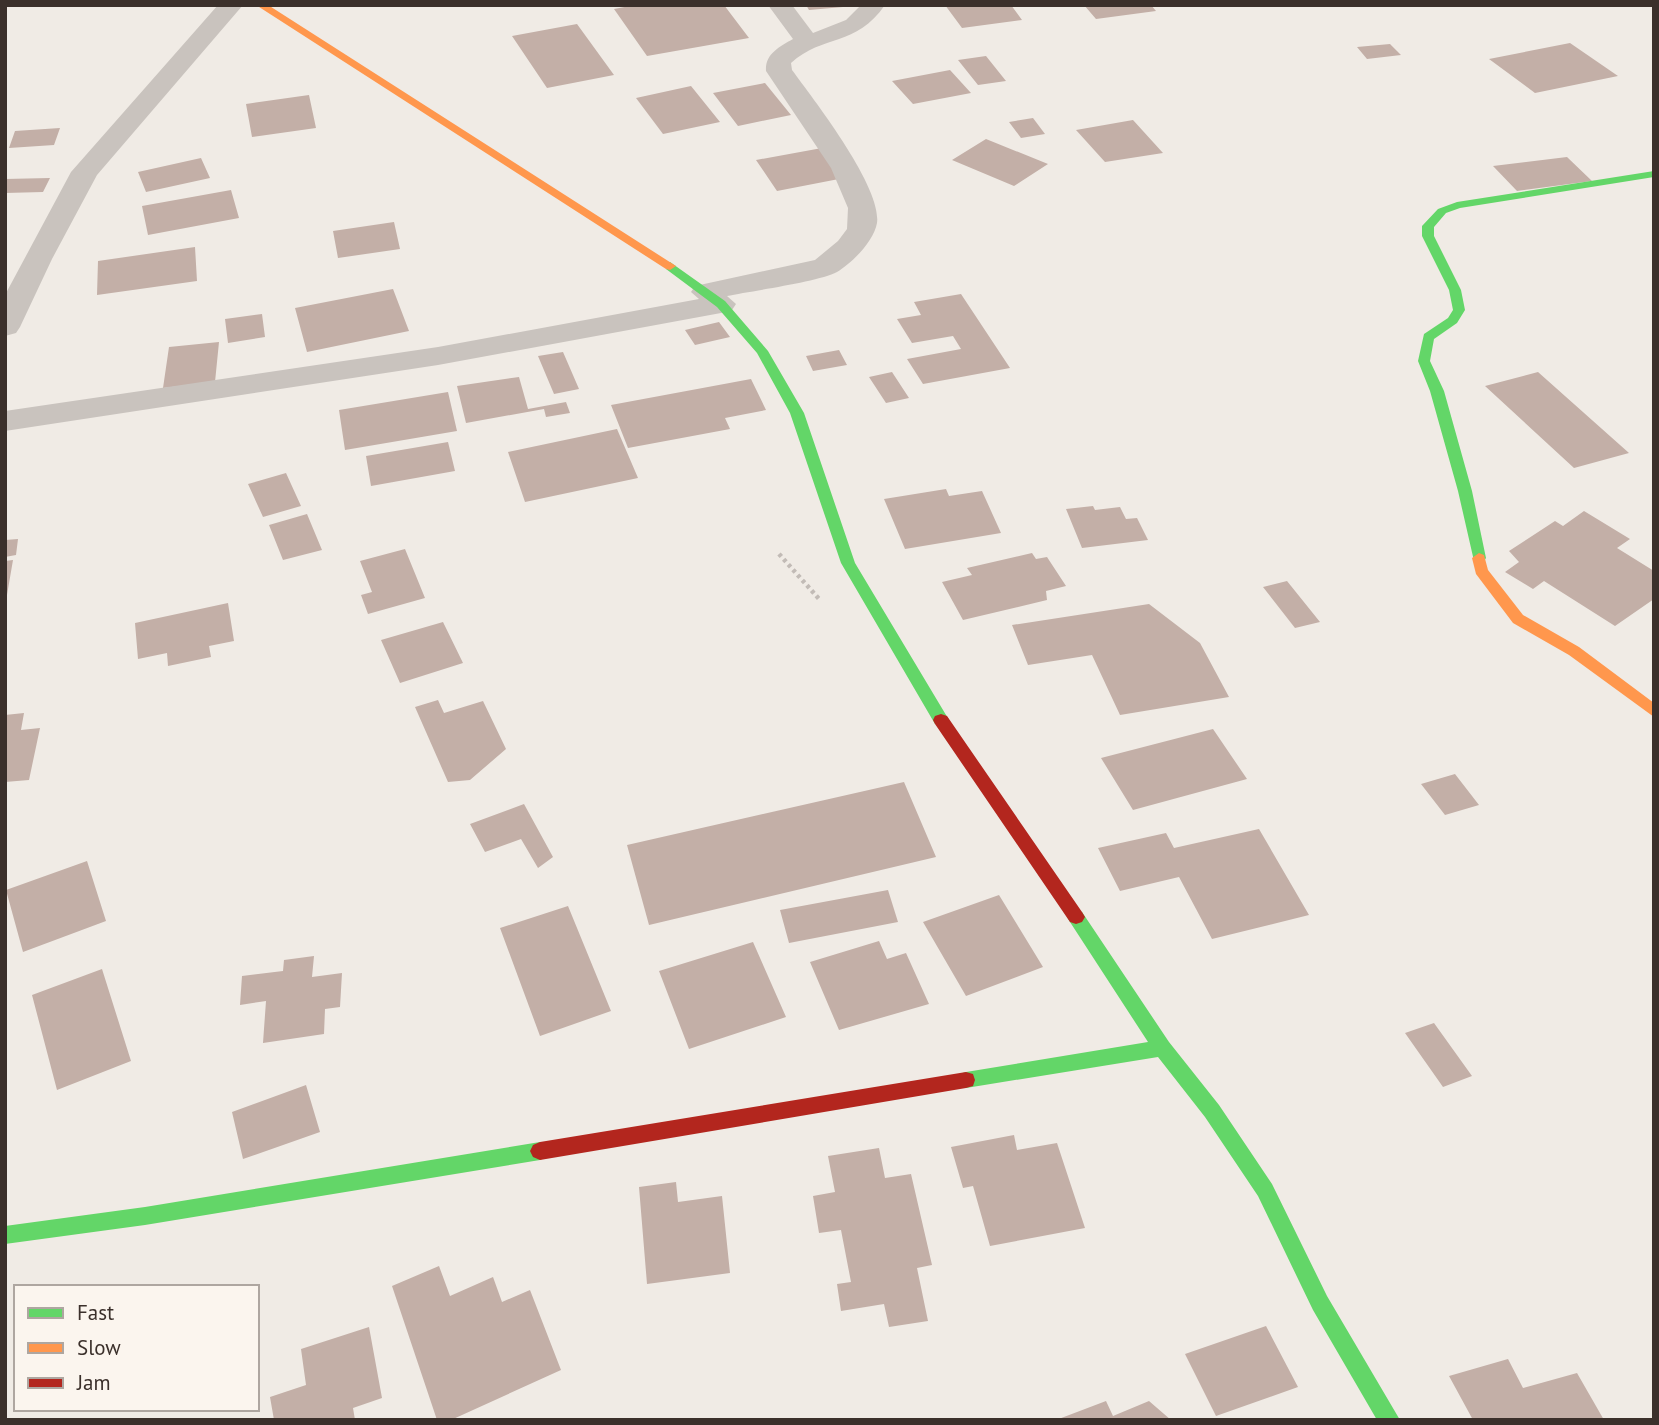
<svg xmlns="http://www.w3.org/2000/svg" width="1659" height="1425" font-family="'PT Sans',sans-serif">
<rect width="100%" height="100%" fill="#f0ebe5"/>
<path fill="#c3afa7" d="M635,5h89l25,33 -102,18 -33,-47z
M806,5h37v2l-34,3z
M945,5h66l11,15 -60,8z
M1084,5h67l5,6 -60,8z
M577,24l37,51 -67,13 -35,-52z
M1570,43l48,33 -83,17 -46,-34z
M1390,44l11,11 -34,4 -10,-12z
M986,56l20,25 -28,4 -20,-25z
M950,70l21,23 -58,11 -21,-23z
M765,83l26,32 -53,11 -25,-33z
M691,86l29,36 -57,12 -27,-36z
M309,95l7,33 -64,9 -6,-33z
M1033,118l12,16 -24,4 -12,-16z
M1133,120l30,33 -58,9 -29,-32z
M60,128l-6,17 -45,3 6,-17z
M986,139l62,25 -34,22 -62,-26z
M822,148l22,30 -67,13 -21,-31z
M1567,157l25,24 -75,10 -24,-25z
M201,158l9,20 -64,14 -8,-20z
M50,178l-7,14 -38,1v-14z
M231,190l8,28 -91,17 -6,-29z
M394,222l6,27 -62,9 -5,-27z
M195,247l2,34 -100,14 1,-34z
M393,289l16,42 -102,21 -12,-44z
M961,294l49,74 -87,16 -16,-25 54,-10 -8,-13 -41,7 -15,-24 24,-4 -7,-13z
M262,314l3,23 -37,6 -3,-24z
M719,322l11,15 -35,8 -10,-15z
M219,342l-4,40 -52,6 6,-41z
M839,350l8,15 -34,6 -7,-15z
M563,352l16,37 -25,5 -16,-38z
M892,372l17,26 -23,5 -17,-26z
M1538,372l91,81 -55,15 -89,-82z
M519,377l9,32 38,-7 4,11 -24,4 -2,-8 -78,14 -9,-37z
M751,379l15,31 -41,8 5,11 -102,19 -17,-43z
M448,392l9,39 -112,19 -6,-40z
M617,429l21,49 -113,24 -17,-50z
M448,442l7,29 -84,15 -5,-30z
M286,473l15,33 -38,11 -15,-33z
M946,489l3,7 33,-5 19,42 -96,16 -21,-50z
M1093,506l2,4 25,-3 6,12 11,-1 11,22 -66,8 -16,-39z
M1584,511l46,28 -13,9 37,23v28l-39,27 -71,-45 -11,8 -28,-17 14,-10 -10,-11 46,-30 8,5z
M307,514l15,36 -39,10 -14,-35z
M18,539l-2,16 -11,2v-17z
M405,549l20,49 -57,16 -7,-19 11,-3 -12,-31z
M1032,553l4,6 11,-2 19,29 -20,5 1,9 -84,20 -21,-38 30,-7 -5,-7z
M13,560l-6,35h-2v-34z
M1287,581l33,41 -25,6 -32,-41z
M228,603l6,38 -25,5 2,11 -43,9 -1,-13 -29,6 -3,-36z
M1149,604l51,39 29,54 -109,18 -28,-60 -64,10 -16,-40z
M443,622l20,41 -63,20 -19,-43z
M438,700l6,13 39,-12 23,48 -36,31 -22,2 -33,-75z
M24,713l-3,17 19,-2 -11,52 -24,2v-67z
M1213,729l34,50 -114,31 -32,-52z
M1455,774l24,31 -34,10 -24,-31z
M904,782l32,75 -287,68 -22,-80z
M524,804l29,53 -15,11 -17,-29 -36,13 -15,-28z
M1259,829l50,86 -97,24 -33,-62 -59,14 -22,-43 68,-15 8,15z
M87,861l19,60 -83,31 -17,-62z
M888,890l10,32 -109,21 -9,-33z
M999,895l44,72 -77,29 -43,-74z
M568,906l43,105 -71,25 -40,-108z
M879,941l8,18 19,-6 23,51 -90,26 -29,-68z
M753,942l33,75 -97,32 -30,-78z
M314,956l-2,21 30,-4 -2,34 -15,2 -1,25 -61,9 3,-42 -26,4 2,-29 41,-5 1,-11z
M102,969l29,92 -74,29 -25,-95z
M1434,1023l38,53 -29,11 -38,-54z
M306,1085l14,47 -77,27 -11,-47z
M1014,1135l3,15 40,-7 28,85 -95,18 -17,-60 -10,2 -12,-41z
M879,1148l6,30 26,-4 21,91 -15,3 11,53 -39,6 -5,-23 -43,7 -4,-27 14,-2 -10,-52 -22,3 -6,-37 22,-4 -7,-36z
M676,1182l2,20 44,-6 8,77 -83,11 -8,-97z
M439,1266l11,30 43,-19 9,25 28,-12 31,80 -110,50h-14l-45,-134z
M1266,1326l32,61 -82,29 -31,-62z
M369,1327l13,71 -29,10 2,12h-81l-4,-23 36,-12 -5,-36z
M1508,1359l15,29 54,-15 27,47h-131l-24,-44z
M1106,1401l7,15 36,-15 22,19h-115z"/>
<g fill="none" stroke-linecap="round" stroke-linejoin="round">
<path stroke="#c2bbb6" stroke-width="4.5" stroke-dasharray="3.5 3.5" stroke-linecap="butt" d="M779,554l41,46"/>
<path fill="#c9c3be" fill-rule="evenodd" d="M218,5h25l-146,170 -45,84 -32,68 -4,6 -11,3v-41l66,-123z
M768,5h24l21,28 33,-13 15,-15h24c-29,42 -62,29 -94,58l1,7c22,30 90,117 85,153 -3,18 -25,40 -40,49 -19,10 -86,19 -110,24l9,8 -4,6 -11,3 -283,52 -433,66v-20l433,-64 261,-48 -8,-7 4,-6 120,-26 23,-19 9,-12 1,-21 -17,-40 -65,-97c-1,-17 13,-24 27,-32z"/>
<path fill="#63d668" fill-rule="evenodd" d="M1654,171v6l-194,31 -14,5 -12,14v9l27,54 4,20 -8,13 -23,16 -4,22 14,30 28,100 14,67 -2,3h-10l-16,-70 -28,-100 -12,-30 6,-27 24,-16 5,-8 -4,-20 -27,-54v-10l16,-17 19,-7z
M670,262l55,39 43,50 36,62 51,150 94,157 -2,4h-12l-94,-161 -51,-150 -33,-60 -40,-46 -51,-38v-6z
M1076,910l6,2 87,130 50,63 53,79 55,112 73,124h-23l-64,-110 -55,-114 -53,-79 -47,-60 -192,31 -7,-2 -2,-6 2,-6 7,-2 182,-30 -78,-120 -3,-5 3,-5z
M540,1142l7,3 3,6 -3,6 -7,3 -395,65 -140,19v-18l140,-19z"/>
<path fill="#ff974d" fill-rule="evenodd" d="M256,5h12l408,261 -6,4 -4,-1z
M1479,553l5,2 4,15 35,45 56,32 75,56v14l-85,-62 -56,-32 -37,-49 -4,-16z"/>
<path fill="#b3261e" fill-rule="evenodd" d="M941,714l6,2 135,196 3,5 -3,5 -6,2 -6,-2 -135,-198 -2,-4 2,-4z
M966,1072l7,2 2,6 -2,6 -7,2 -426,72 -7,-3 -3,-6 3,-6 7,-3z"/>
</g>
<rect width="1659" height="1425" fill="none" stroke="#3b302b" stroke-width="14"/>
<rect x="14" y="1285" width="245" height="126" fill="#fbf5ee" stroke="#aea6a0" stroke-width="2"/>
<rect x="28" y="1308" width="35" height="10" fill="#63d668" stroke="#aea6a0" stroke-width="2"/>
<text x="77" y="1320" font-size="21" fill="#3b302b">Fast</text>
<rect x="28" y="1343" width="35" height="10" fill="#ff974d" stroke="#aea6a0" stroke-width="2"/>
<text x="77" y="1355" font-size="21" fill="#3b302b">Slow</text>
<rect x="28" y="1378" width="35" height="10" fill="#b3261e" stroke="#aea6a0" stroke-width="2"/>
<text x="77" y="1390" font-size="21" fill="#3b302b">Jam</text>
</svg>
